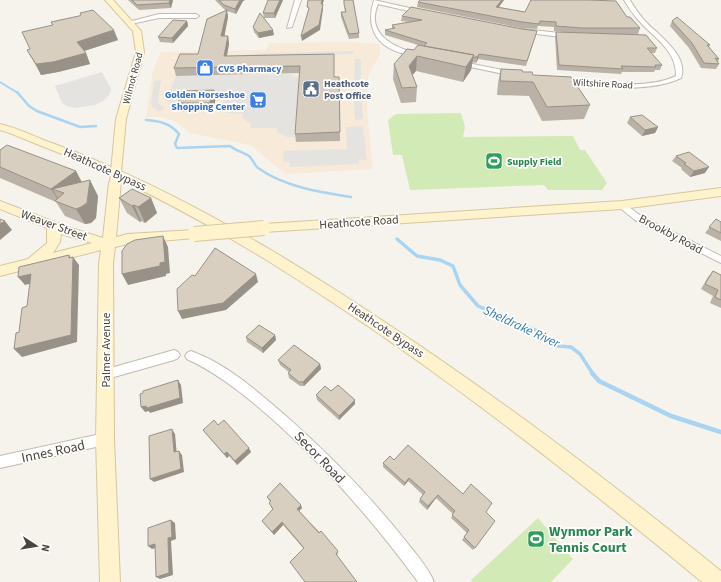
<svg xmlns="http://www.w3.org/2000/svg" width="721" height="582" font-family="'Source Sans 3',sans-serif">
<rect width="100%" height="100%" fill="#f6f3ec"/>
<path fill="#f7ead8" d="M350,42l28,2 2,2v9l-9,14 -3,10 -1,31 6,59 -87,5 -36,-29 -60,-12 -15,-12 -14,-4h-15l7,-47 8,-18 105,-2 3,-7z"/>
<path fill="#d2eab5" d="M461,113l4,14 -2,10 110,-1 7,14h5l22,33 -5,7h-54l-4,-5 -134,5 -8,-35h-9l-5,-35 8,-6z
M538,518l35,41 -22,23h-79l-1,-2z"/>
<path fill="#e5e3e0" d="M353,51v3l-105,3 1,-3 24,-1z
M355,59h6v27h-7z
M102,72l9,17 -1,5 -7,7 -8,4 -20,3 -8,-2 -5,-3 -7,-17z
M291,74l2,3h7l-6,60h-7l-10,-5v-4h-27l1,-4 -9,-6 1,-4 -16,-1 -5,-5 3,-14h-14l-1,4 -36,1 11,7 -6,3 -12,-8 5,-2h-2v-9l6,-14z
M161,80l-3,21 1,3 6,4 -6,3 -7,-4 -1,-5 3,-21z
M354,96h7l2,23 -8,1z
M363,126l4,34h-8v4l-69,3v-5h-7l1,-11 63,-2 -1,-22z"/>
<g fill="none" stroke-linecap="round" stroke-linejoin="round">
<path stroke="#a9d4f2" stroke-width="2" d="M0,82l18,11"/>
<path stroke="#a9d4f2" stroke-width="2.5" d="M17,92l12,14 8,5 43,16 16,-1
M146,120c13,1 24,3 33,14l-4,10 2,4 53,-2c6,5 13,6 19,10 4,3 5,9 9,12 27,19 61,24 93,29"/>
<path stroke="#a9d4f2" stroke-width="3.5" d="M397,239l20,17 23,4 13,6 7,19 18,21 64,27 15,13 14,1 9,7 13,20"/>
<path stroke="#a9d4f2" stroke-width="4.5" d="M592,373l7,8 72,35 50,16"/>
<defs>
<path id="street" d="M295,0h6l-9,27 -5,1z
M374,0l49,11 1,1 -3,2 -43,-10c-13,31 17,44 41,50v2c-6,1 -12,-1 -18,-3 -27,-8 -35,-28 -27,-53z
M624,0h6c4,7 9,14 14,20 14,15 45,35 37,58 -30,15 -90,10 -122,3l-1,-1 3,-2c34,4 83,13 115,-2 1,-24 -20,-37 -35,-53 -7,-7 -12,-15 -17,-23z
M159,14h37l3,2 -3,2h-37l-28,6 -3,-2z
M523,29l46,5 3,2 -3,2 -48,-6v-2z
M458,61l55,11 3,2 -3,2 -57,-12v-2z
M622,202l19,14 80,40v7l-86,-43 -16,-13 -1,-2z
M174,350l4,2 2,3 -2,3 -4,2 -67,19 -4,-1 -2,-4 2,-4 4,-1z
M191,351c36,13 66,40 95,65 43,38 83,79 119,124 10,13 23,27 29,42h-16c-41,-56 -86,-108 -137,-155 -29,-26 -58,-51 -94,-68l-2,-3 2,-3z
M105,433l4,2 2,4 -2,4 -4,2 -105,23v-12z"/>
<path id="secondary" d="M105,0h8l28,31 3,21 -18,67 -4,42 -5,3 -5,-3 4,-42 20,-67 -3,-21z
M0,124c18,4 35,13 52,19 77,28 149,66 219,107 159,96 306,205 450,321v11h-19c-139,-115 -281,-226 -434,-321 -73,-45 -148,-85 -229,-116 -13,-5 -25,-11 -39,-15z
M115,178l6,4 -5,55 12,-3 66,-4 4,1 2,3 -2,3 -4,1 -66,6 -13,3 -2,16 1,176 6,143h-20l-4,-143 3,-176 2,-13 -101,26v-10l28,-7 19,-16v-15l-47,-19v-8l65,25 38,12 6,-56zM61,234l31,9 -39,10 7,-11z
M721,188v8l-99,13 -358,23 -4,-1 -2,-3 2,-3 4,-1 358,-23z"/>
</defs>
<use href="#street" stroke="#c2bbae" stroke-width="2"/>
<use href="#secondary" stroke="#d6c79b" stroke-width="2"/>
<use href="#street" fill="#fff" fill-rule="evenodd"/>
<use href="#secondary" fill="#fff3cd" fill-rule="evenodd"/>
<defs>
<path id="secondary-bridge-far1" d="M115,182l2,-21"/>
<path id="secondary-bridge" d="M194,234l70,-6"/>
</defs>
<use href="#secondary-bridge-far1" stroke="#d6c79b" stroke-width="12" stroke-linecap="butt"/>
<use href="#secondary-bridge" stroke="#d6c79b" stroke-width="16" stroke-linecap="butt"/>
<use href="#secondary-bridge-far1" stroke="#fff3cd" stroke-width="10"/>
<use href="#secondary-bridge" stroke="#fff3cd" stroke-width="14"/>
</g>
<path fill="#bab2a6" d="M128,0h45l-2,8 -32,2z
M215,0h30l-2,1 -7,13 -9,-3 1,6 -4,19h4l1,8 -2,12 107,-2v23h5l1,64 -44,1 -1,-8 5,-61 -124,3 -2,-8 24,-14 28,-43z
M283,0l-8,18h-11l-1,-5z
M420,0h84l-5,7 26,5 102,5 13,11 -2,6h-44l63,14 -2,5h-4l11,12 -2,5h-5l-1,2h-32l-1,2 -64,-4 -2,-33 1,-5 17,1 -19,-2v-4l-16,-1 -1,3 -16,-1 -104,-21 1,-5z
M344,4l15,29v5l-10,1 -8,-22v-5h4z
M80,13l38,27 -34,11 2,2 4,11 -32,8 -17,3 -14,-25 3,-1 22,-24 -1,-3 28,-6 2,-1z
M402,16l120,13 15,2 -11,35 -48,-7 -2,4 -4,-1 -1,8 -8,12 -47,-11 -4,4 5,12 -1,15 -15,1 -8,-24 1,-15 20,-14 4,-5 -33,-10v-5l7,-1v-4l17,-3 -8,-1z
M187,21l1,5 -15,17 -13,-1 -2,-5z
M672,21l38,24 -1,2 10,12 -1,3 1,2 -3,5 -15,-1 -12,-20 -19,-22z
M253,27l21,8 -15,3 -5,-6z
M501,69l22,3 10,3 57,30 -6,14 -42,2 -13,-25 -32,-1 1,-12z
M214,90l2,8 -4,13 -31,1 -3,-9z
M630,117l28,10 -3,6 -13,3 -15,-13z
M0,150l76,21 6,11 16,14 -2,22 -5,5 -6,1 -20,-8 -9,-14 -56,-24z
M676,156l29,17 -15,4 -9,-8 1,-1 -10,-7z
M119,198h32l6,15 -12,10 -4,-2 -1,1 -13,-9z
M716,219l5,3v19l-16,-8z
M713,271l8,4v33l-11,-5 3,-7 -12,-7 7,-12z
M275,335l1,5 -13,13 -16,-11 -1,-5z
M278,360l42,4 1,5 -17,17h-4l-11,-8 -1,-5 1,-1 -9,-7z
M331,391l24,9v4l-16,16 -22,-20 -1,-5z
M218,425l33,27 -14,13 -8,-9 -2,2 -21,-24 -3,-4z
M394,460l69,34 23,18 -11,36 -2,2 -11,-10 5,-7 -16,-15 2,-4 -17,-16 -9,12 -8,-8 1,-3 3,-4 -15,-14 -4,5 -21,-19v-4z
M267,497l35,11 -3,3 39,40v3l-1,1 -34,-7 -20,-23 -9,10 -12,-14 11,-11 -4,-7 1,-1z"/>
<path fill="#979187" d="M170,0h3l-2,8 -2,-5z
M240,0h5l-2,1 -7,13 -1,-5z
M280,0h3l-8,18 -1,-5z
M322,0h2l-3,9v-5z
M502,0h2l-9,12 1,-5z
M323,4v5l-3,21 -18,11 -1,-5z
M227,10l1,7 -5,27 -2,-8z
M187,21l1,5 -15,17 -1,-5z
M114,30l4,10 -37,12 -4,-10z
M273,30l1,5 -15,3 -1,-5z
M228,36l1,8 -4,20 -1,-8z
M86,53l4,11 -32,8 -17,3 -5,-11z
M479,54l-1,5 -2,4 1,-6z
M474,55l-3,15 -8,12 3,-15z
M417,56l-1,15 -9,10 2,-15z
M214,90l2,8 -4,13 -2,-8z
M658,127l-3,6 -13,3 3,-6z
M709,167l-4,6 -15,4 4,-6z
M76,171l8,16 -32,2 9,14h-1l-9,-14z
M90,180l8,16 -2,22 -5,5 -6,1 -9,-15z
M151,198l6,15 -12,10 -7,-16z
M134,205l7,16 -1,1 -8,-16z
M5,221l7,9 -12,10v-16z
M163,236l5,11 2,26 -4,1v2l-38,9 -6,-11z
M69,255l4,6v-4l6,8 -2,77 -55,15 -8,-8 55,-91z
M31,274l6,8 -12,3 -7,-8z
M256,274l2,8 -32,28 -44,9 -4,-8z
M275,335l1,5 -13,13 -1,-5z
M320,364l1,5 -17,17 -1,-4z
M178,380l3,5 2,18 -33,10 -1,-2 -4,1 -4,-5z
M355,400v4l-16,16v-4z
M172,429l3,5 2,22 -3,-4z
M249,448l2,4 -14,13 -2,-4z
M179,451l3,4 2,17 -30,10 -4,-3z
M227,452l2,4 -2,2 -3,-4z
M409,478l-1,3 -4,5 1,-3z
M438,495l-2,3 -9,12 1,-4z
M301,505l1,3 -4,4 -1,-3z
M171,520l4,3 1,16 -5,2 2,34 -13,4 -4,-2 12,-39z
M282,522l1,3 -9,10 -2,-3z
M155,544l4,3 -7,2 -4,-3z"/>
<path fill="#d8cfc1" stroke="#979187" d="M132,0h38l-1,3 -32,2z
M219,0h21l-5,9 -11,-4z
M268,0h12l-6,13h-11z
M308,0h14l-1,4h2l-4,21 -18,11 8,-28 -2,-1z
M344,0h9l6,33 -10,1 -8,-22h5l-2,-8z
M420,0h82l-6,7 29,5 6,-12h57l28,1 11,16h3l10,11h-58l-26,-2v-4l-16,-1 -1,3 -17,-2 -104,-20z
M411,7l111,22 15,2 -10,30 -48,-7 -2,3h-4l1,-2 -50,-9 3,-3 -42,-13 10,-2 -3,-3 30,-5 -20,-4z
M93,10l21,20 -37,12 9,11 -33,9 -17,2 -9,-14 3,-1 -8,-17 31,-7 -2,-3 28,-6 2,-1 -1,-2z
M227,10l-6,26h7l-4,20 110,-2v23h5l1,55 -45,2 5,-68 -126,2 6,-14h18l9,-35z
M260,13l13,17 -15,3 -5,-6z
M677,17l33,28h-3l12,14 -4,-1 4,6 -15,-1 -12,-20 -20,-22z
M173,20l14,1 -15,17 -14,-1z
M556,32l90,3 11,13h-10l15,17h-7l1,2 -35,-1 2,3 -64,-4z
M418,45l56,10 -8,12 -49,-11 -8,10 8,21 -15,1 -8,-24 13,-15 7,1z
M501,69l21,1 1,2h9l1,3 38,2 19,28 -43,2 -14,-25 -33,-1z
M214,90l-4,13h-32l4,-12z
M642,115l16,12 -13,3 -15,-13z
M7,145l69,26 -25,18 -51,-22v-17z
M689,152l20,15 -15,4 -10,-7 2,-1 -10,-7z
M90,180l-3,23 -6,4 -5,2 -21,-8 9,-8 -12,-4z
M132,189l19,9 -13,9 -4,-2 -2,1 -13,-8z
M0,219l5,2 -5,3z
M716,219l5,3v11l-12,-6z
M163,236l2,26 -5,1v3l-38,8v-23l5,-7 8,-4z
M215,248l41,26 -33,29 -45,8 -1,-22 15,-14 3,1z
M69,255v3l4,-1 -2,78 -57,14 2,-16 3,-1 3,-24 5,-2 4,-32 -13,3 1,-10z
M713,271l8,4v25l-6,-3 3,-7 -13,-6z
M259,325l16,10 -13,13 -16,-11z
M294,345l26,19 -17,18h-4l-11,-9 3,-3 -13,-10z
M178,380l2,18 -33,10 -1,-2 -5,1 -1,-13 3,-1v-2z
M338,385l17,15 -16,16 -23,-21 9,-9 6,5z
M214,420l4,5 6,-5 25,28 -14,13 -8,-9 -3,2 -21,-24z
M172,429l2,23 5,-1 2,18 -31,10 -1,-43z
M408,445l55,49 8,-10 21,19 -6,9 9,9 -20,27 -11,-11 5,-7 -17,-15 3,-4 -17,-16 -10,11 -8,-7 5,-7 -16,-14 -4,5 -22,-20 7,-7 4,4z
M280,483l21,22 -4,4 22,24 2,-2 17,20 -2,3 21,28h-52l-15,-20 14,-14 -22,-26 -10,10 -10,-11 11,-12 -4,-6 2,-2 -4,-4z
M171,520l1,17 -4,1 1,35 -13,4 -1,-33 -7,2v-18z"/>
<defs>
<symbol id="shop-square" viewBox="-11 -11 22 22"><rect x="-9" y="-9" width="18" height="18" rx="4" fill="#3f7fe0" stroke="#fff"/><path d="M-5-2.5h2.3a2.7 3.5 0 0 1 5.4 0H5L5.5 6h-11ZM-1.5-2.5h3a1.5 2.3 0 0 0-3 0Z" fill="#fff"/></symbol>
<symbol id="civic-square" viewBox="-11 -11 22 22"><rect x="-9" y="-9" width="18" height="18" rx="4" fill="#5c6f8a" stroke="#fff"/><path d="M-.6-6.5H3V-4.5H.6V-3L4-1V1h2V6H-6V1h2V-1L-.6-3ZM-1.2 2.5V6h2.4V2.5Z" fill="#fff"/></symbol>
<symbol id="supermarket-square" viewBox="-11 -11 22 22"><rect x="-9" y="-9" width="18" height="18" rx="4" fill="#3f7fe0" stroke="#fff"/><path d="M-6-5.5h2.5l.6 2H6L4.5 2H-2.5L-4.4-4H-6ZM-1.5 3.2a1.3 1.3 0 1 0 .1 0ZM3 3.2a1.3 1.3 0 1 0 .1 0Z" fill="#fff"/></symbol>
<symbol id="stadium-square" viewBox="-11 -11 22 22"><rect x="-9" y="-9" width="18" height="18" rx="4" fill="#2e9e5b" stroke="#fff"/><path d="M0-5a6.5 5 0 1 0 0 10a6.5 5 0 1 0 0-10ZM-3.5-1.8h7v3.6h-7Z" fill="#fff"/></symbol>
</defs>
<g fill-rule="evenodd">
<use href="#shop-square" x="195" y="58" width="20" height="20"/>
<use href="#civic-square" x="301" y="79" width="20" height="20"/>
<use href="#supermarket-square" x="248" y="90" width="20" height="20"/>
<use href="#stadium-square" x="484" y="151" width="20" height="20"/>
<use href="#stadium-square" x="526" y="529" width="20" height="20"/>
</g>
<g text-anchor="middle" stroke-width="3.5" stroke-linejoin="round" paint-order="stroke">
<g font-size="10" font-weight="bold" fill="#366cbe" stroke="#fff" text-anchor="start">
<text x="218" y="72">CVS Pharmacy</text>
<text x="245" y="98" text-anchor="end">Golden Horseshoe<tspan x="245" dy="12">Shopping Center</tspan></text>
</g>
<g font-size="10" fill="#4b4439" stroke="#fff">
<text transform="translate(132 78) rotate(-75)" y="4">Wilmot Road</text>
<text transform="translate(603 83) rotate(3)" y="4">Wiltshire Road</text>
</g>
<g font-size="10" font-weight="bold" fill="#4e5e75" stroke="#fff" text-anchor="start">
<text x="324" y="87">Heathcote<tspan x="324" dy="12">Post Office</tspan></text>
</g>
<g font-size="10" font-weight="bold" fill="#27864d" stroke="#fff" text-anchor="start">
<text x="507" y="165">Supply Field</text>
</g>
<g font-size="12" fill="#4b4439" stroke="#fff">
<text transform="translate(105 169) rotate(24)" y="4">Heathcote Bypass</text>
<text transform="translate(359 222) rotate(-4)" y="4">Heathcote Road</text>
<text transform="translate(54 225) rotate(20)" y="4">Weaver Street</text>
<text transform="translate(671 234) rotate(28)" y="4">Brookby Road</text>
<text transform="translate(386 330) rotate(34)" y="4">Heathcote Bypass</text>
<text transform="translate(106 350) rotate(-90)" y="4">Palmer Avenue</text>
</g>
<g font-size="13" font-style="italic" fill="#2e7ab2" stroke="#fff">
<text transform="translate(522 326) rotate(25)" y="5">Sheldrake River</text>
</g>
<g font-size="14" fill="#4b4439" stroke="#fff">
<text transform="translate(53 451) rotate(-12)" y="5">Innes Road</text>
<text transform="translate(320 457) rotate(46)" y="5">Secor Road</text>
</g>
<g font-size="14" font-weight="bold" fill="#27864d" stroke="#fff" text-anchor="start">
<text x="549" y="536">Wynmor Park<tspan x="549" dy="16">Tennis Court</tspan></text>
</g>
</g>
<g transform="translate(36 546) rotate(102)" stroke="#ffffff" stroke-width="3" paint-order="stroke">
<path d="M0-3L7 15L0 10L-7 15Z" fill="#4b4439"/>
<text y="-6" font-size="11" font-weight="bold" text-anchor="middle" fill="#4b4439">N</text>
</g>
</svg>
